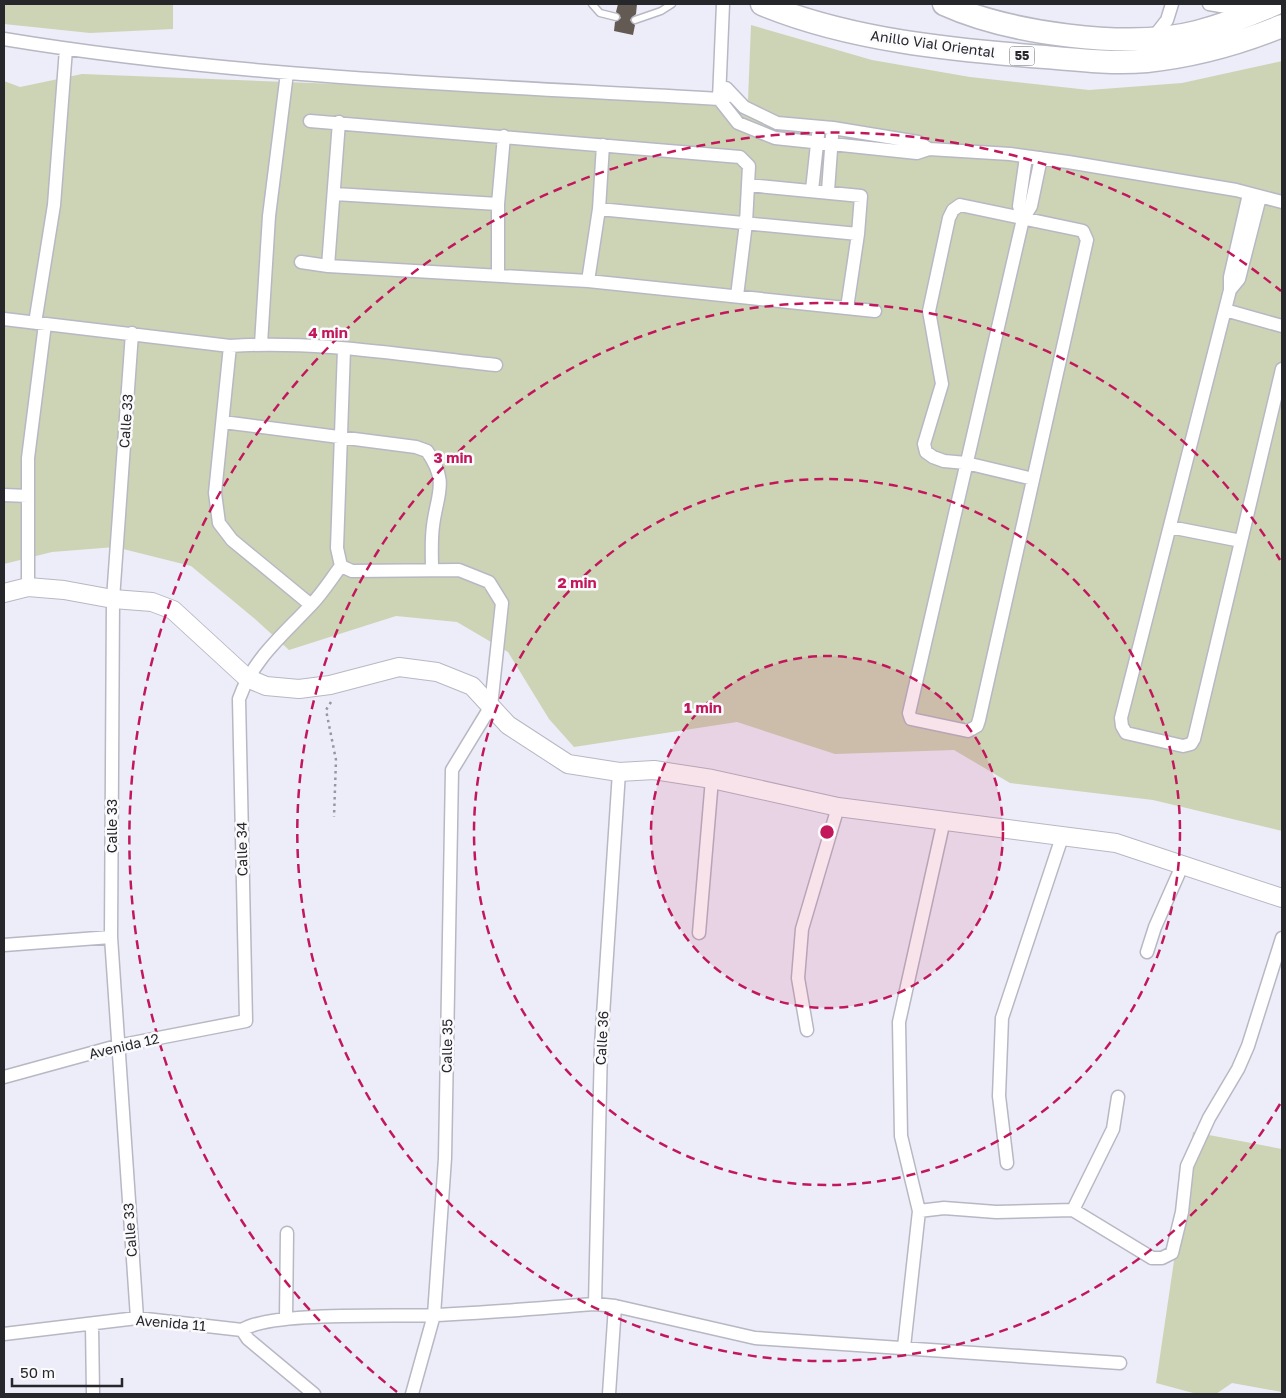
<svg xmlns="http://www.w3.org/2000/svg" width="1286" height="1398" font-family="'Golos Text',sans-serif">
<rect width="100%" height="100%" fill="#ecedf8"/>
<path fill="#ccd4b5" d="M4,4h169v25l-83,4 -86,-9z
M751,25l121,35 98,17 119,13 93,-7 100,-22v770l-129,-31 -143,-17 -56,-33 -119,4 -98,-32 -163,25 -25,-28 -41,-67 -51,-30 -61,-6 -107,34 -34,-31 -64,-53 -76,-19 -63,5 -48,12v-483l16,6 62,-13 666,26z
M1193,1132l89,17v243l-50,-9 -16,11h-19l-41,-11z"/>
<path fill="#635a54" d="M618,4h19l-1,10 -6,6 5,5 -2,10 -19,-4 1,-9 6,-4 -5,-6z"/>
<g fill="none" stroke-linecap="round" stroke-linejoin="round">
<defs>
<path id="lane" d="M592,4l8,9 16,4
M635,20l26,-9 11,-7"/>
<path id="street" d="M723,4l-4,95 19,24 37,15 142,15 12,-4 81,5 58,8 168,28 46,12
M1209,4l41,7
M1153,38l14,-18 5,-16
M4,39c235,39 477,46 715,60l12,-4
M726,88l18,19 33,16 56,5 85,14 11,7
M310,121l430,36 9,9 -3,57 -9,73
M748,185l113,11 -3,38 -11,74
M812,190l6,-55
M828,191l4,-55
M335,194l163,10
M1249,194l-19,83v13l-109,428 1,8 4,7 57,13 8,-2 3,-5 88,-370
M599,209l259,25
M1023,219l-4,-13 7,-49
M301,262l27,4 260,15 287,30
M328,266l11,-144
M498,275v-71l6,-68
M588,281l11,-72 4,-64
M1230,290l9,-11 21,-82
M1225,310l57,16
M4,319l226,27c88,-6 178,10 266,19
M35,323l19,-118 12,-156
M132,333l-19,266 -2,338 26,381
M261,344l8,-128 18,-143
M230,346l-15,147 4,30 13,17 79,65
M223,422l193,25 11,4c22,32 10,42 6,75 -2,14 -1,30 -1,44
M1033,479l-67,-16 -22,-2 -11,-4 -7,-5 -2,-8 18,-60 -13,-73 20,-93 4,-8 7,-5 119,25 4,1 4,9 -108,480 -2,6 -9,5 -57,-12 -2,-6 114,-494 8,-13 10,-48
M4,495l24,1
M1170,527l71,14
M341,566l11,5 107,-1 30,12 13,21 -11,103 -39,64 -7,388 -11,157 -22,79
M341,566l-4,-18 7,-199
M28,587v-129l17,-134
M699,933l13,-154
M4,945l107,-8
M1147,952l8,-25 27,-61
M807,1030l-9,-52 4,-49 36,-122
M4,1077l113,-31 129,-25 -7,-322c14,-40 43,-63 71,-93 12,-12 21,-27 31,-40
M1007,1163l-8,-67 3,-78 60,-181
M1073,1210l40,-81 5,-32
M919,1211l25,-3 52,4 77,-2 79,48h10l10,-5 10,-41 5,-46 22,-48 29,-49 10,-23 34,-108
M595,1304l6,-258 18,-274
M286,1319l1,-86
M92,1325l1,69
M242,1330c29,-19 152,-13 193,-15 53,-2 106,-7 160,-11l20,2 140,32 365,25
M4,1334l133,-16 105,12 6,9 66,55
M904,1347l15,-136 -18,-75 -2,-114 45,-202
M609,1394l6,-88"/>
<path id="secondary" d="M4,593l24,-6 36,3 49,9 39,3 21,8 74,68 19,8 33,3 31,-4 69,-18 38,5 35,14 36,39 60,39 51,8 35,-2 58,9 126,28 278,36 166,55"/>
<path id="highway" d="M762,4c87,36 190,46 283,53 33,3 69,7 102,4 47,-5 91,-17 135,-35
M944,4c64,29 184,46 253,28 26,-7 53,-17 78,-28"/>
</defs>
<use href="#lane" stroke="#b7b8c3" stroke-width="9"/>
<use href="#street" stroke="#b7b8c3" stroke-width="15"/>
<use href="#secondary" stroke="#b7b8c3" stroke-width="20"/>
<use href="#highway" stroke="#b7b8c3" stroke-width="25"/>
<path stroke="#96979f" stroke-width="2.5" stroke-dasharray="2.5 4" stroke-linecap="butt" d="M331,702l-5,8 10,50 -2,57"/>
<use href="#lane" stroke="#fff" stroke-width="6"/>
<use href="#street" stroke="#fff" stroke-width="12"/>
<use href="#secondary" stroke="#fff" stroke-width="18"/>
<use href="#highway" stroke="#fff" stroke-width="22"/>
</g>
<circle cx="827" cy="832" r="176" fill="#c2185b" fill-opacity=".12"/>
<g fill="none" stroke="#c2185b" stroke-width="2.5" stroke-dasharray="9 6">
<circle cx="827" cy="832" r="176"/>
<circle cx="827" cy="832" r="353"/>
<path d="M1280 1104A529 529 0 1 1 1280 560"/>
<path d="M397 1392A706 706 0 1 1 1281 291"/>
</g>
<g text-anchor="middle" stroke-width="5" stroke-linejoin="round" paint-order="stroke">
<rect fill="#fbfbfd" stroke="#66676a" stroke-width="1" x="1009.5" y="46.5" width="25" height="19" rx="4"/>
<g font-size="12" font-weight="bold" fill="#26272b">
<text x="1022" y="60">55</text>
</g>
<g font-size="14" fill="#26272b" stroke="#fbfbfd">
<text transform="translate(933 44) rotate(8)" y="5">Anillo Vial Oriental</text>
<text transform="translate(126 421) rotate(-86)" y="5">Calle 33</text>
<text transform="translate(112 826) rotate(-90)" y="5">Calle 33</text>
<text transform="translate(242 849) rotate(-91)" y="5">Calle 34</text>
<text transform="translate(602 1038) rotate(-87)" y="5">Calle 36</text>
<text transform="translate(124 1046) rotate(-13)" y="5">Avenida 12</text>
<text transform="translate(447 1046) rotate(-89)" y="5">Calle 35</text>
<text transform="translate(130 1230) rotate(-94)" y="5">Calle 33</text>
<text transform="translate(171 1323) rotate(5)" y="5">Avenida 11</text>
</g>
</g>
<circle cx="827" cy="832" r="8" fill="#c2185b" stroke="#fbfbfd" stroke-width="2.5"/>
<g font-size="15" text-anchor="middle" font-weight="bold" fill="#c2185b" stroke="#fbfbfd" stroke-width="5" stroke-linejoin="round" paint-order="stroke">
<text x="328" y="338">4 min</text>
<text x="453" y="463">3 min</text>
<text x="577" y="588">2 min</text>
<text x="703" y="713">1 min</text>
</g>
<rect width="1286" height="1398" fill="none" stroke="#26272b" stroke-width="10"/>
<path d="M12 1378v8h110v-8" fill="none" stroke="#26272b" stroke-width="2.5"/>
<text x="20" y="1378" font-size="15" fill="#26272b" stroke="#fbfbfd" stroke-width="4" paint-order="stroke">50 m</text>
</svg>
